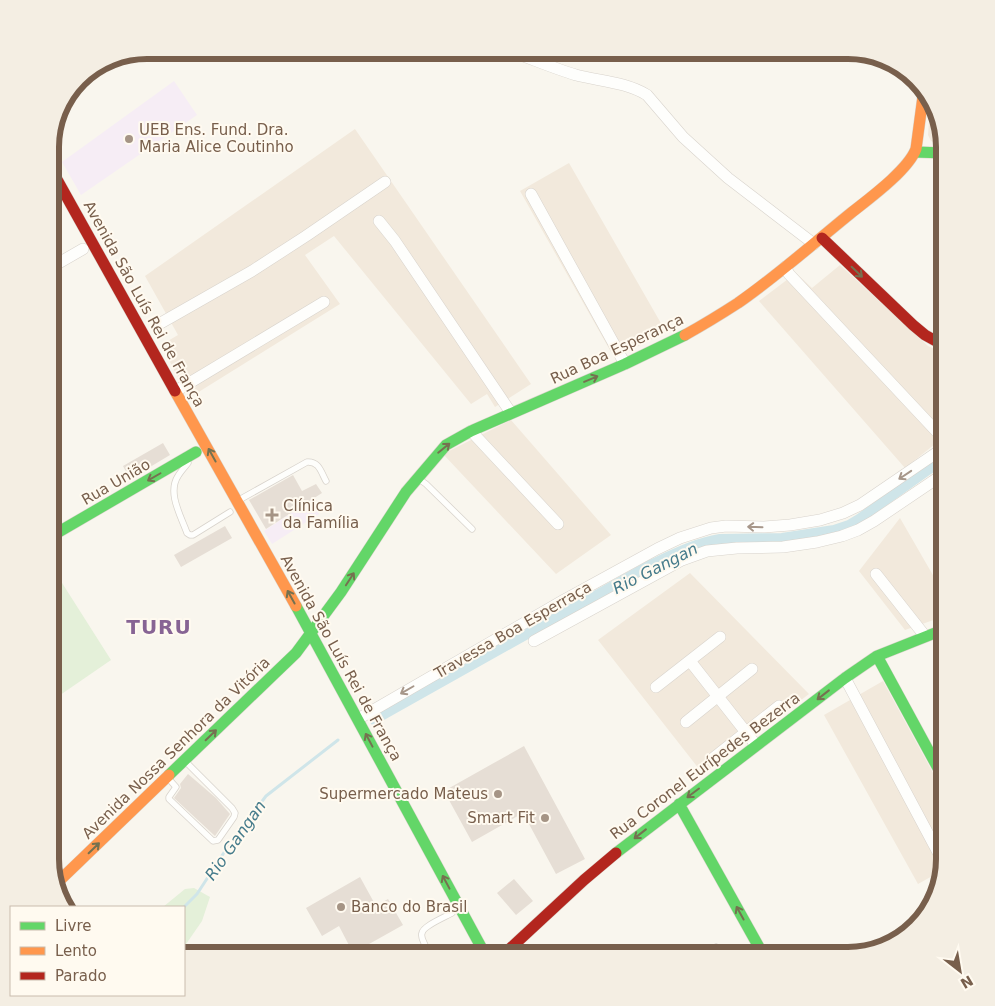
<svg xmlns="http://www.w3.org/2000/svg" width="995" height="1006" font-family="'DejaVu Sans',sans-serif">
<rect width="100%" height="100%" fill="#f9f6ee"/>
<path fill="#f2e9dc" d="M930,107l15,39h-4l-10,-5 -3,-6z
M355,129l176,255 -36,23 -8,-13 -16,10 -137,-168 -29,19 35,49 -151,94 -28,-53 17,-10 -33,-59z
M569,163l97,169 -41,21 -4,-7 -10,6 -91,-161z
M840,265l88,81 17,8v82l-40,32 -146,-167 37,-28 16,15z
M511,420l100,115 -55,39 -113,-120z
M900,518l45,78v20l-40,14 -46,-59z
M690,573l119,121 -106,80 -105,-134z
M883,681l62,114v64l-2,11 -25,14 -94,-169z"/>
<path fill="#f6edf5" d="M174,81l23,34 -116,80 -19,-33z
M311,500l8,14 -47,30 -8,-13z"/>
<path fill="#e4f0d9" d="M50,564l61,96 -61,42z
M194,888l16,9 -8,24 -18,26v-40h-21l22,-18z"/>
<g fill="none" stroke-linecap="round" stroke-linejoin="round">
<path stroke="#cfe5e9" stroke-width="3" d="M184,907l13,-13 28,-43 41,-55 72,-56"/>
<path stroke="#cfe5e9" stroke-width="10" d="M374,720l276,-155c22,-10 45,-22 70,-26l62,-1 52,-8 15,-5 10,-6 86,-61"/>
</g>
<path fill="#e6ded5" d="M163,443l7,12 -40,24 -7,-13z
M293,475l9,16 14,-7 6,9 -56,36 -17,-29z
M225,526l7,12 -51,29 -7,-12z
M524,746l61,113 -29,15 -33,-61 -51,29 -28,-51z
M188,774l28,24 14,16 -15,22 -41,-38 7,-10 -1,-4z
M360,877l16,29 12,-7 15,26 -50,28 -14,-27 -17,10 -16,-28z
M514,879l19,22 -17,14 -19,-22z
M564,945l7,11h-25z"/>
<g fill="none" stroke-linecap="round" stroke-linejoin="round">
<defs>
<path id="lane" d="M940,141l2,-2
M188,463c-3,4 -7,8 -10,13 -11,17 3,40 9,57l3,2h3l37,-23
M419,479l7,5 46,45
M239,500l68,-38c12,-1 14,10 19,19
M168,778l8,9 -7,10v2l44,42 5,-1 16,-23 1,-4 -3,-5 -46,-46
M716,947l6,9
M416,956l8,-5 2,-3c-1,-5 -6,-10 -4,-15 1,-7 23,-16 30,-20"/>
<path id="street" d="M507,50c23,8 46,18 69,25 23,6 50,7 71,20l36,42 45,41 86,66
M531,194l94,170
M379,221l16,20 116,172
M785,267l4,7 148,158
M50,268l33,-19
M159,324l93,-53 54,-35 79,-54
M176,391l148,-89
M471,431l87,93
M876,574l49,62
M534,641l148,-81 25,-9 30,-3 46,-1 34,-5 25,-6 16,-6 16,-9 71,-48
M690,661l66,84
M845,678l96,180
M656,687l64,-50
M358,719l206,-119 93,-51 23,-11 31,-10 15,-2 38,1 26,-2 30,-5 23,-7 17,-8 85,-58
M686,722l66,-53
M712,759l67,-53"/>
<path id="fast" d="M915,152l30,1
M50,537l146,-85
M296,606l190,350
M877,656l68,125
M169,775l127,-122 45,-61 65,-100 40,-47 25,-14 154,-67 60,-29
M679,804l85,152
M616,853l229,-175 32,-22 68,-27"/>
<path id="slow" d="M685,335c18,-10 36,-21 53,-32 39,-27 76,-60 113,-90 19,-15 57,-43 65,-64l8,-60
M175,391l121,215
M58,882l111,-107"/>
<path id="jam" d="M50,167l125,224
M822,238l91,87 12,10 20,11
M898,938l17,-10
M502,956l82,-76 32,-27"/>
</defs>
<use href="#lane" stroke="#d8d3cc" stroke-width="7"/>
<use href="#street" stroke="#d8d3cc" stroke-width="12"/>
<use href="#fast" stroke="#d9d3cb" stroke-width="12"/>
<use href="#slow" stroke="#d9d3cb" stroke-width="12"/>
<use href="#jam" stroke="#d9d3cb" stroke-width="12"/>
<use href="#lane" stroke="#fefefc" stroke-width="5.5"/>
<use href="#street" stroke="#fefefc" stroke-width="11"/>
<use href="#fast" stroke="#63d668" stroke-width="11"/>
<use href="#slow" stroke="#ff974d" stroke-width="11"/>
<use href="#jam" stroke="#b3261e" stroke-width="11"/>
</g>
<defs><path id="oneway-shaft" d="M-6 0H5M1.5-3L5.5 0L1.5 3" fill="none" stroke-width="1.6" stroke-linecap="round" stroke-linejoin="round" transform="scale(1.25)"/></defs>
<g stroke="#757150">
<use href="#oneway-shaft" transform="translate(857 272) rotate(44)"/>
<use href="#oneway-shaft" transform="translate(591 379) rotate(-23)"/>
<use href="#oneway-shaft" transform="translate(444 448) rotate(-39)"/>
<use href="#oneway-shaft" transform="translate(212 455) rotate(-119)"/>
<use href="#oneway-shaft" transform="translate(154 477) rotate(150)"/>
<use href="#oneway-shaft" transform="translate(350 579) rotate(-57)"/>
<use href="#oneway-shaft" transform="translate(291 597) rotate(-119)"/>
<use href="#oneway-shaft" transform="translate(823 695) rotate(142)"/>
<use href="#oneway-shaft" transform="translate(211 735) rotate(-44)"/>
<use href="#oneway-shaft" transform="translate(369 740) rotate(-118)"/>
<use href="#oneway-shaft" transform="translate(693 793) rotate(143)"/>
<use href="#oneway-shaft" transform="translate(640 834) rotate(142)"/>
<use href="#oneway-shaft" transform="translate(94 848) rotate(-44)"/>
<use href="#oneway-shaft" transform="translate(446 882) rotate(-118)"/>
<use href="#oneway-shaft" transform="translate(740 913) rotate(-119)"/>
</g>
<g stroke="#a7978a">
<use href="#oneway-shaft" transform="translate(905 475) rotate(146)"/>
<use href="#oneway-shaft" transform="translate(755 527) rotate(-178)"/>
<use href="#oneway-shaft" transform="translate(407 690) rotate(150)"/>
</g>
<g fill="#a59485" stroke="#fffaf0" stroke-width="2">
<circle cx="129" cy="139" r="5"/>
<path d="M269.5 507.5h5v5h5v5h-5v5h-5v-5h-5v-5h5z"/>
<circle cx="498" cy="794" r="5"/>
<circle cx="545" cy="818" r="5"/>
<circle cx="341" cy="907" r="5"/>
</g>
<g text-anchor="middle" stroke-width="4" stroke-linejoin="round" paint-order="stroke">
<g font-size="15" fill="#785f4c" stroke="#fffaf0" text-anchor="start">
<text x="139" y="135">UEB Ens. Fund. Dra.<tspan x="139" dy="17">Maria Alice Coutinho</tspan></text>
<text x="283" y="511">Clínica<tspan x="283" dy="17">da Família</tspan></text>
<text x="488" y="799" text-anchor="end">Supermercado Mateus</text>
<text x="535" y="823" text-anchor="end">Smart Fit</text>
<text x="351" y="912">Banco do Brasil</text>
</g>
<g font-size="15" fill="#785f4c" stroke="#fffaf0">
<text transform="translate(144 304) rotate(61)" y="5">Avenida São Luís Rei de França</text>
<text transform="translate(617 349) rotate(-25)" y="5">Rua Boa Esperança</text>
<text transform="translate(116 482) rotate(-30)" y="5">Rua União</text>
<text transform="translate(513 630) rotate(-30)" y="5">Travessa Boa Esperraça</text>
<text transform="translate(341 658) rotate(61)" y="5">Avenida São Luís Rei de França</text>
<text transform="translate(176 748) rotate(-44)" y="5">Avenida Nossa Senhora da Vitória</text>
<text transform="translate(705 766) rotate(-37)" y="5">Rua Coronel Eurípedes Bezerra</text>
</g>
<g font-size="16" font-style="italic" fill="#457b8b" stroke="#fffaf0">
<text transform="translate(655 568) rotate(-27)" y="6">Rio Gangan</text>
<text transform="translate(235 840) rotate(-55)" y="6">Rio Gangan</text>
</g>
<g font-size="20" font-weight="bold" letter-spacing="1" fill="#876494" stroke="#fffaf0">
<text x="159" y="634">TURU</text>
</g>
</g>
<path d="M0 0H995V1006H0ZM147 59H848A88 88 0 0 1 936 147V859A88 88 0 0 1 848 947H147A88 88 0 0 1 59 859V147A88 88 0 0 1 147 59Z" fill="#f4eee3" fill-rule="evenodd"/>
<path fill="none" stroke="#785f4c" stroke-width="6" d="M147 59H848A88 88 0 0 1 936 147V859A88 88 0 0 1 848 947H147A88 88 0 0 1 59 859V147A88 88 0 0 1 147 59Z"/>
<rect x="10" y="906" width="175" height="90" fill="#fffaf0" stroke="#c9bcae"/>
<rect x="20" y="922" width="25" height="8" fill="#63d668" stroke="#c9bcae"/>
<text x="55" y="931" font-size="15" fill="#785f4c">Livre</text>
<rect x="20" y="947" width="25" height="8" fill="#ff974d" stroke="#c9bcae"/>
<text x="55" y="956" font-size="15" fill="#785f4c">Lento</text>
<rect x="20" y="972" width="25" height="8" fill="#b3261e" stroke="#c9bcae"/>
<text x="55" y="981" font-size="15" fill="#785f4c">Parado</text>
<g transform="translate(960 971) rotate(149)" stroke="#fffaf0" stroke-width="4" paint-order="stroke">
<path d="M0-4L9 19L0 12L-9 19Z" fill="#785f4c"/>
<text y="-8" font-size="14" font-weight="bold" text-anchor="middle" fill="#785f4c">N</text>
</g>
</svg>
